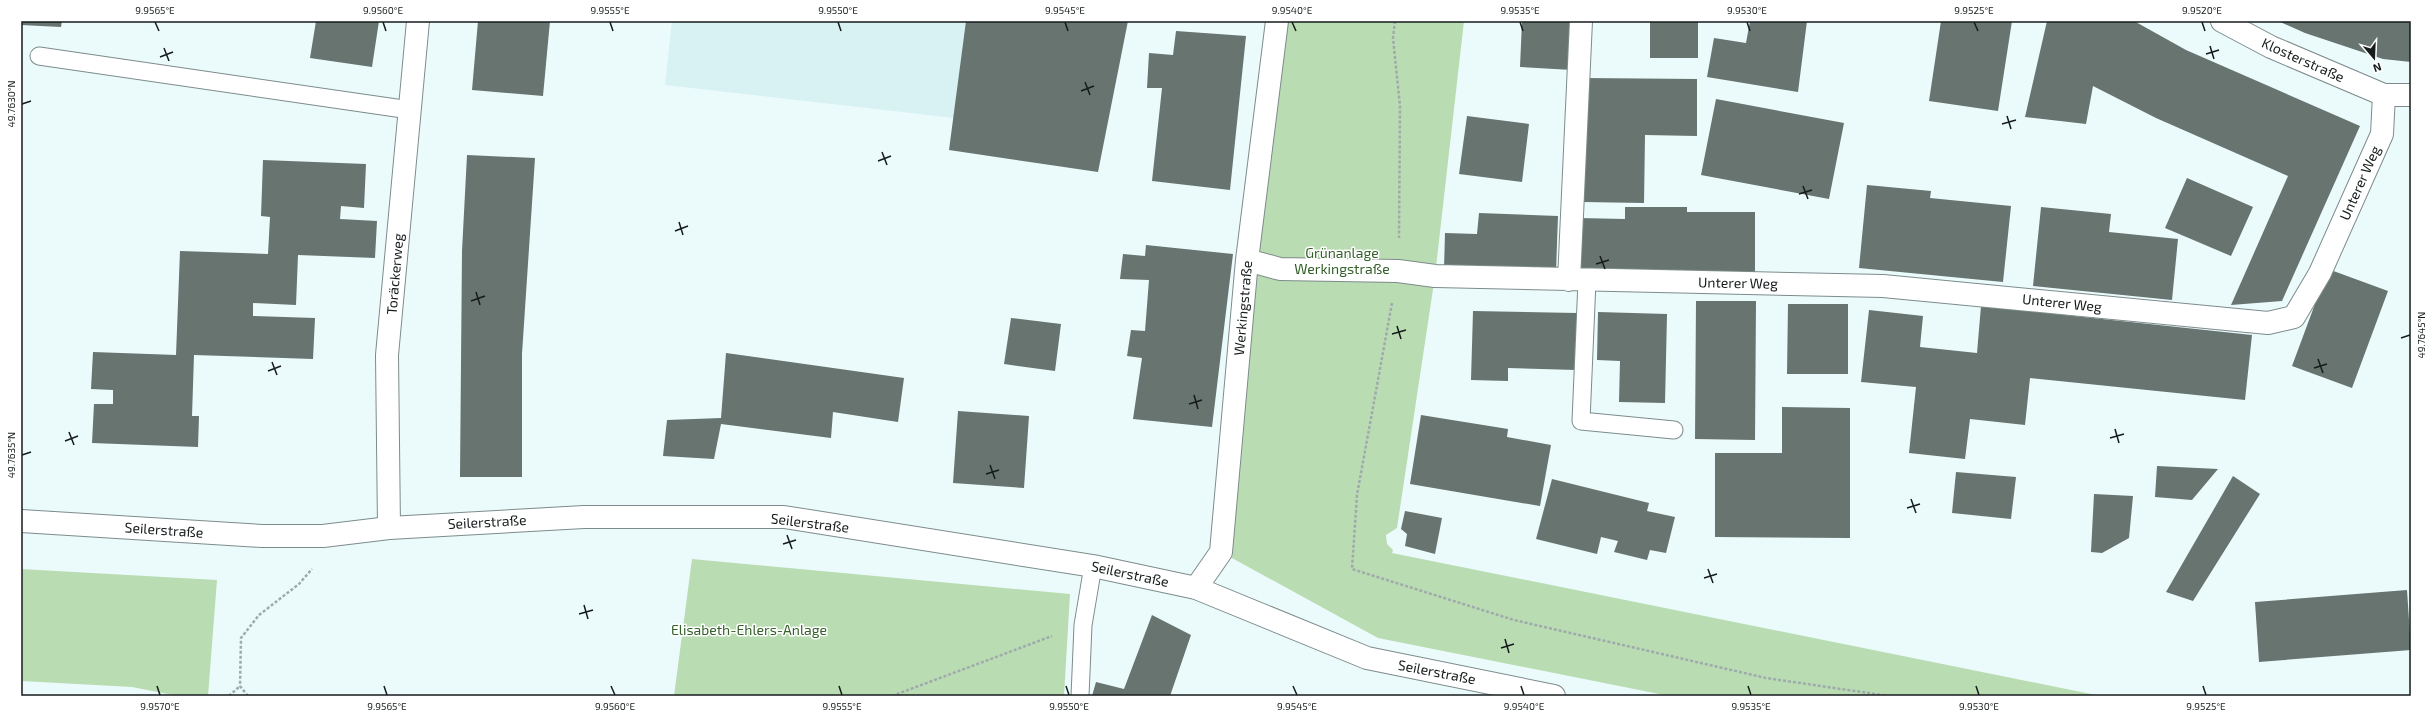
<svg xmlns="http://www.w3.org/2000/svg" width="2432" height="717" font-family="'Exo 2',sans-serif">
<rect width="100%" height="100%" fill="#ebfbfc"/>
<path fill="#d8f1f3" d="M672,21h294l-12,97 -289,-33z"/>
<path fill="#badcb2" d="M1277,21h187l-29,255 -38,252 -11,7 1,9 6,6 -1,3 709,143h-432l-291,-58 -157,-86z
M692,559l378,35 -6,102h-390z
M21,569l196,11 -9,116h-30l-46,-9 -111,-6z"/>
<path fill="#67746f" d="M21,21h41l-1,6 -40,-2z
M316,21h63l-7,46 -62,-9z
M478,21h72l-7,75 -71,-6z
M966,21h162l-30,151 -149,-22z
M1522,21h53l-3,49 -52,-3z
M1650,21h48v37h-48z
M1750,21h57l-9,71 -91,-15 7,-39 32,5z
M1941,21h71l-14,90 -69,-10z
M2047,21h87l52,29 174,76 -78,175 -51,4 57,-129 -132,-58 -63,-32 -7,38 -61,-7z
M2278,21h133v41l-28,-3 -78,-26z
M1176,31l70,5 -16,154 -78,-9 10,-93h-15l2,-35 24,2z
M1584,78l113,1v57l-52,-1 -1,68 -61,-1z
M1716,99l128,24 -15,76 -128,-24z
M1467,116l62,8 -7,58 -63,-8z
M467,155l68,3 -13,196v123h-62l2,-226z
M263,160l103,4 -2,44 -23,-2 -1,13 37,2 -2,37 -77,-3 -2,50 -43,-2v13l62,2 -2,41 -119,-4 -2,61h7l-1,31 -106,-4 2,-39h19v-14l-22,-1 2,-37 83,3 4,-104 88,3 2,-37 -9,-1z
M2187,178l66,29 -22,49 -66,-28z
M1867,185l64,6 -1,7 81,8 -8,76 -144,-14z
M1625,207h62v5h68v61l-177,-1 1,-54 46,1z
M2041,207l70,7 -2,18 69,7 -6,61 -139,-14z
M1479,213l79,3 -2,56 -112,-3 1,-36 32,1z
M1146,245l87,9 -21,173 -79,-8 9,-61 -15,-2 4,-26 14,1 4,-51 -29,-1 3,-25 22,2z
M2328,269l60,22 -36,97 -60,-22z
M1696,301h60l-1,139 -60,-1z
M1788,304h60v70h-61z
M1981,306l271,29 -7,65 -215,-22 -5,47 -55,-6 -5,40 -56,-6 7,-66 -55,-5 8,-72 54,6 -3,31 57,6z
M1473,311l104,2 -1,57 -68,-2v13l-37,-1z
M1598,312l69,2 -2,89 -46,-1 1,-41 -23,-1z
M1011,318l50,6 -6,47 -51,-7z
M726,353l178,25 -6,44 -65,-10 -2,26 -110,-14 -7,35 -51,-3 4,-36 54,-2z
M1782,407l68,1v130l-135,-1v-84h67z
M958,411l71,5 -5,72 -71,-5z
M1421,415l87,14 -1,8 44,8 -11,61 -130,-22z
M2157,466l61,3 -26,31 -37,-3z
M1956,472l60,5 -5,42 -59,-6z
M2233,476l27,18 -67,107 -27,-9z
M1552,479l97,24 -2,8 28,6 -9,36 -16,-3 -3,10 -33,-8 4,-11 -17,-4 -4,17 -61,-15z
M2094,494l39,2 -4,42 -27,15 -11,-1z
M1405,511l37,7 -7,36 -30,-8 2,-12 -6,-5z
M2407,590l4,60 -152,12 -4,-60z
M1152,615l39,20 -21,61h-78l4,-14 28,7z"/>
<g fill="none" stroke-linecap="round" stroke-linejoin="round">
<defs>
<path id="lane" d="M39,56l371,54
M1587,281l-6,140 93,9
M1080,696l3,-71 10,-59"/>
<path id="street" d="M2222,21l49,26 113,48h27
M1247,260l33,9 118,2 37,5 448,10 385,37 26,-6 26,-44 62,-139 2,-39
M1569,280l12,-259
M389,528l-2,-173 31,-334
M1196,588l25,-36 26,-292 30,-239"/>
<path id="secondary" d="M21,521l241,15h61l66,-8 195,-11h200l309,49 103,22 171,70 187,38"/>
</defs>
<use href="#lane" stroke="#7d8b8c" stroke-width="19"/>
<use href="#street" stroke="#7d8b8c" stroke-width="24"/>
<use href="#secondary" stroke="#7d8b8c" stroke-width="24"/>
<path stroke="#9eaaab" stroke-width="2.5" stroke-dasharray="3 2" stroke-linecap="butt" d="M1395,21l-2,17 7,68 -1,132
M1392,303l-35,192 -5,74 162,51 252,58 123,18
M229,696l11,-10
M248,696l-8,-10 1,-48 18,-23 40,-31 13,-15
M892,696l160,-60"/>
<use href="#lane" stroke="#fff" stroke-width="17"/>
<use href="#street" stroke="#fff" stroke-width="22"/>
<use href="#secondary" stroke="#fff" stroke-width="22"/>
</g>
<path fill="none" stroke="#161b1c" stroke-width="1.5" d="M155,22l4,9M383,22l3,9M610,22l3,9M838,22l3,9M1065,22l3,9M1292,22l4,9M1520,22l3,9M1747,22l3,9M1974,22l4,9M2202,22l3,9M2210,46l4,13M164,48l5,13M2206,54l13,-4M160,57l13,-5M1085,82l5,13M1081,91l13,-5M22,104l9,-3M2007,116l4,13M2002,124l14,-4M882,152l5,13M878,161l13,-5M1803,186l5,13M1799,194l13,-4M679,222l4,13M675,231l13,-5M1600,256l5,13M1596,264l13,-4M476,292l4,13M471,301l14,-5M1397,326l4,13M1392,334l14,-4M2401,338l9,-3M2318,359l5,14M272,362l5,13M2314,368l13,-4M268,371l13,-5M1194,395l4,14M1189,404l13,-4M2115,429l4,14M69,432l5,13M2110,438l14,-4M65,441l13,-5M22,455l9,-3M990,465l5,14M986,474l13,-4M1911,499l5,14M1907,508l13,-4M787,535l5,14M783,544l13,-4M1708,569l5,14M1704,578l13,-4M584,605l4,14M579,614l14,-4M1505,639l4,14M1501,648l13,-4M157,686l3,9M384,686l3,9M611,686l4,9M839,686l3,9M1066,686l3,9M1293,686l4,9M1521,686l3,9M1748,686l3,9M1976,686l3,9M2203,686l3,9"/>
<g text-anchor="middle" stroke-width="3" stroke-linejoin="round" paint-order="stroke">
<g font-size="14" fill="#161b1c" stroke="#fff">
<text transform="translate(2303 60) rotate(24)" y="5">Klosterstraße</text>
<text transform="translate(2360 183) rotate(-66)" y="5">Unterer Weg</text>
<text transform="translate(395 274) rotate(-85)" y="5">Toräckerweg</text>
<text transform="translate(1738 283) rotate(1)" y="5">Unterer Weg</text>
<text transform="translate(2062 303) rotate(6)" y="5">Unterer Weg</text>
<text transform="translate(1243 308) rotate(-85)" y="5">Werkingstraße</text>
<text transform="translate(487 522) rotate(-3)" y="5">Seilerstraße</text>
<text transform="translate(810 523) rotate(7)" y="5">Seilerstraße</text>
<text transform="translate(164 530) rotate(4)" y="5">Seilerstraße</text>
<text transform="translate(1130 574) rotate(12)" y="5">Seilerstraße</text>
<text transform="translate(1437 672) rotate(11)" y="5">Seilerstraße</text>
</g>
<g font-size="14" fill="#335f28" stroke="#fff">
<text x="1342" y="258">Grünanlage<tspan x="1342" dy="16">Werkingstraße</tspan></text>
<text x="749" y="635">Elisabeth-Ehlers-Anlage</text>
</g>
</g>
<rect width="2432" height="717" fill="none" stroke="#ffffff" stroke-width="44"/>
<g transform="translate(2374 58) rotate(161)" stroke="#ffffff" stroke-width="3" paint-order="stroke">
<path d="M0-3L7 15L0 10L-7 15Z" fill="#161b1c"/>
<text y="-6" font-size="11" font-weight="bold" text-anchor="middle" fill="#161b1c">N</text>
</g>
<rect x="22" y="22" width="2388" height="673" fill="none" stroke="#161b1c" stroke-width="1.5"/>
<g font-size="10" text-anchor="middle" fill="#161b1c">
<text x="155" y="14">9.9565°E</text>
<text x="383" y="14">9.9560°E</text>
<text x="610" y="14">9.9555°E</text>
<text x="838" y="14">9.9550°E</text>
<text x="1065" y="14">9.9545°E</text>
<text x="1292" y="14">9.9540°E</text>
<text x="1520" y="14">9.9535°E</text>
<text x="1747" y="14">9.9530°E</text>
<text x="1974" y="14">9.9525°E</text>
<text x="2202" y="14">9.9520°E</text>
<text transform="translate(11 104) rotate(-90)" y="4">49.7630°N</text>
<text transform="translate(2421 335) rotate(-90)" y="4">49.7645°N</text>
<text transform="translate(11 455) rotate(-90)" y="4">49.7635°N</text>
<text x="160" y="710">9.9570°E</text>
<text x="387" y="710">9.9565°E</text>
<text x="615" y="710">9.9560°E</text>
<text x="842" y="710">9.9555°E</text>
<text x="1069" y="710">9.9550°E</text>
<text x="1297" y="710">9.9545°E</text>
<text x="1524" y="710">9.9540°E</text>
<text x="1751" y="710">9.9535°E</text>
<text x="1979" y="710">9.9530°E</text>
<text x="2206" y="710">9.9525°E</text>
</g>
</svg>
